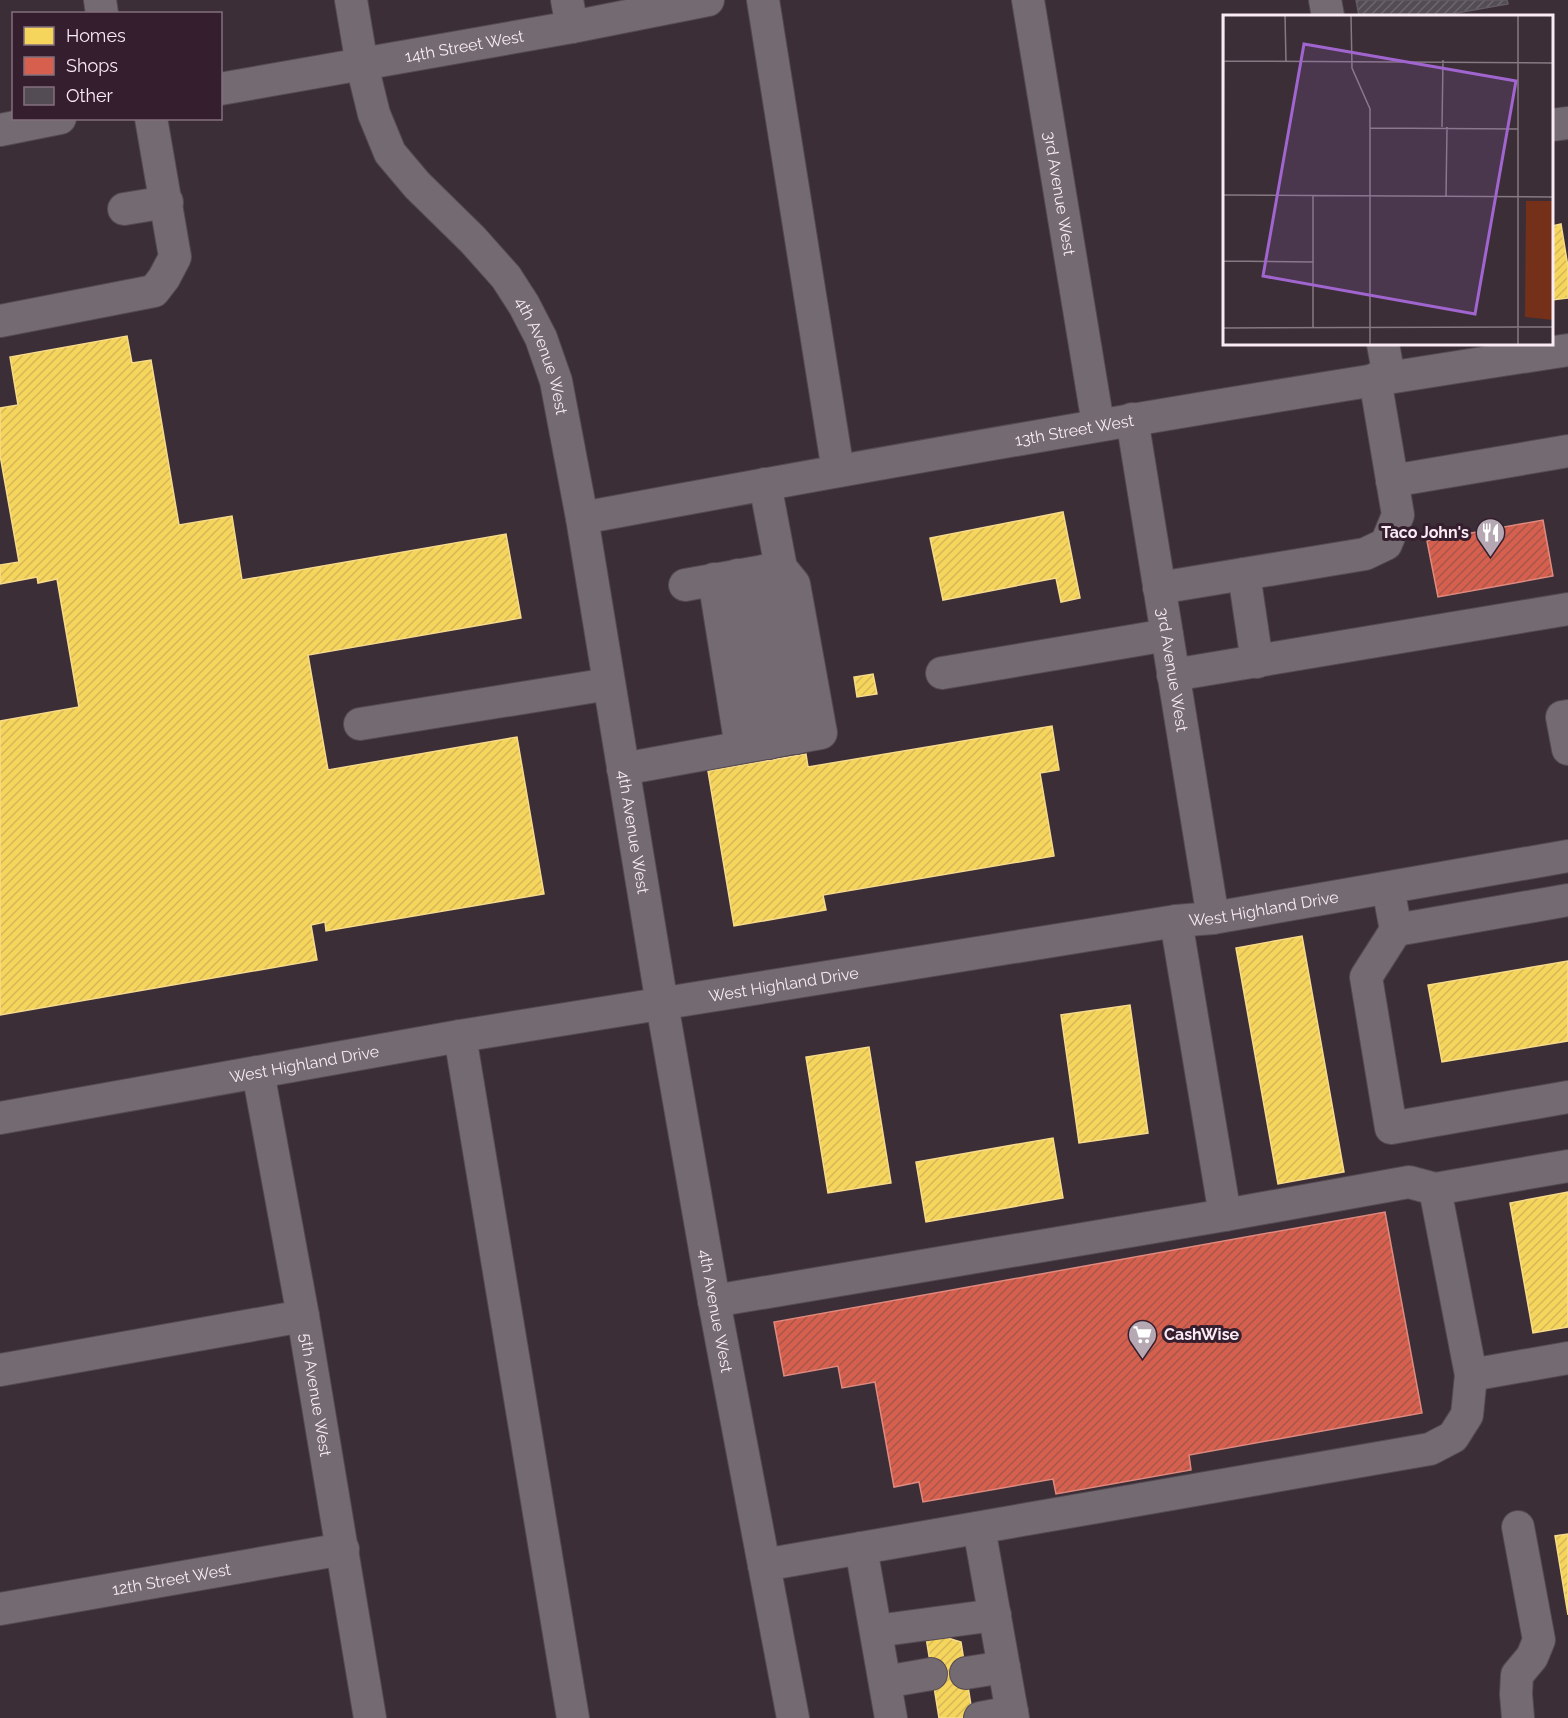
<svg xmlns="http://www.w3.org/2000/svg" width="1568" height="1718" font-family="Raleway,sans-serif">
<defs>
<pattern id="homes-hatch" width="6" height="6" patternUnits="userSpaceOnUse" patternTransform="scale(1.5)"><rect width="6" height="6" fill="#f6d55c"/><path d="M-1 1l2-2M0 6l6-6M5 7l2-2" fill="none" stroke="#d4b858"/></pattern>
<pattern id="shops-hatch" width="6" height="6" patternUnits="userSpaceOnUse" patternTransform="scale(1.5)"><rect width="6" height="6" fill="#d6604d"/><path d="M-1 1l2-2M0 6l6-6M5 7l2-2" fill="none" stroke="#a5574c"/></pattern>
<pattern id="building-hatch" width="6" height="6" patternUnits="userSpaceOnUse" patternTransform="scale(1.5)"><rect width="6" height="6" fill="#544c55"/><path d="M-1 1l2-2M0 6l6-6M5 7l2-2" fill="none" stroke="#6d666e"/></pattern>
</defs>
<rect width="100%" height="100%" fill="#3b2e37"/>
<path fill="url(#homes-hatch)" stroke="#f7db8a" stroke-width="1.5" d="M1561,224l7,43v31l-16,2v-74z
M127,336l5,27 19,-3 28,165 53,-9 10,64 264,-46 15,84 -213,37 20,115 189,-33 27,157 -218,37 -1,-9 -14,3 6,35 -317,55v-294l79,-14 -22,-128 -19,4 -1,-6 -37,7v-19l19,-3 -19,-107v-47l18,-3 -8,-48z
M1063,512l17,86 -19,4 -5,-24 -113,22 -13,-62z
M873,674l4,20 -20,3 -3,-20z
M1052,726l7,44 -19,3 14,83 -231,39 3,15 -92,16 -26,-155 98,-17 2,13z
M1302,936l42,236 -66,12 -42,-236z
M1568,961v80l-126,21 -14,-77z
M1130,1005l18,128 -69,10 -18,-128z
M869,1047l22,136 -63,10 -22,-136z
M1053,1138l10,60 -137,24 -10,-60z
M1568,1192v135l-35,6 -23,-130z
M1568,1534v81l-13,-79z
M925,1631l36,11 12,76h-34z"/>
<path fill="url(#shops-hatch)" stroke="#e0897f" stroke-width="1.5" d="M1543,520l10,56 -115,21 -11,-56z
M1385,1212l37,201 -233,42 2,15 -135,24 -3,-15 -130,23 -4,-20 -25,5 -19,-105 -33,6 -4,-22 -54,10 -10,-54z"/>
<path fill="url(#building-hatch)" stroke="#635b64" stroke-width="1.5" d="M1356,0h151l1,4 -68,12h-81z"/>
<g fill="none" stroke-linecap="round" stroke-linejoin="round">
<defs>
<g id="minor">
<path d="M100,0l2,14"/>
<path id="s1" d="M351,0l11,65 12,49 16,39 27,32 56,55 33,37 18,28 17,33 15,43 26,137 80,486 52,297 79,417"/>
<path d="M567,0l5,27"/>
<path d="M763,0l75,471"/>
<path id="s2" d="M1028,0l70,424"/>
<path d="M1325,0l3,16"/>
<path id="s3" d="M220,89l352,-62 136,-27"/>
<path d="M1552,125l16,-2"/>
<path d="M0,130l60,-12"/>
<path d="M124,209l43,-7"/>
<path d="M0,321l154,-30 10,-13 11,-21 -24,-139"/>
<path d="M1383,344l6,33"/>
<path id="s4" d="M1132,419l81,499"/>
<path d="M1392,481l176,-30"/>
<path id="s5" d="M582,518c328,-61 656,-118 986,-168"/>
<path d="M764,571l32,167"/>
<path d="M1244,574l13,88"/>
<path d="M738,575l31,168"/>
<path d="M714,579l27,168"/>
<path d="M685,585l96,-17 -16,-84"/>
<path d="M1159,588l206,-34 21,-10 12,-29 -23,-136"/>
<path d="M942,673l225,-38"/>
<path d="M1173,675l395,-66"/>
<path d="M1568,716l-6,1 6,32"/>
<path d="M360,724l249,-40"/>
<path d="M623,769l198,-36 -27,-149 -13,-16"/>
<path d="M1388,888l8,42 -30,47 25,151 177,-31"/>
<path d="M1176,921l49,294"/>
<path d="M1396,930l172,-30"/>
<path d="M460,1036l113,682"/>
<path id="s6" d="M258,1072l45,244 67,402"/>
<path id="s7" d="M0,1118l460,-82 716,-115 37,-3 355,-62"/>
<path d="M1435,1189l133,-23"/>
<path d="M714,1301l511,-86 184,-33 26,7 36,186 97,-17"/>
<path d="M0,1370l303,-54"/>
<path d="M979,1528l34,190"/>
<path d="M861,1548l30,170"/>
<path d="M764,1565l666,-116 23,-12 14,-22 4,-40"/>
<path id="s8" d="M0,1609l343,-60"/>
<path d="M876,1631l119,-16"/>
<path d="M966,1673l38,-6"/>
<path d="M885,1682l46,-8"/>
<path d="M980,1718l32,-6"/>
<path d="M1518,1718l-2,-24 1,-19 15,-18 7,-17 -21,-113"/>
</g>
</defs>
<use href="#minor" stroke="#554a52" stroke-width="34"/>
<use href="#minor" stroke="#746a71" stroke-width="32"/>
</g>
<defs>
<symbol id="restaurant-pin" viewBox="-11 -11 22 30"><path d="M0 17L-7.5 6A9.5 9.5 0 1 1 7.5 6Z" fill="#b6a8b2" stroke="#351f2f"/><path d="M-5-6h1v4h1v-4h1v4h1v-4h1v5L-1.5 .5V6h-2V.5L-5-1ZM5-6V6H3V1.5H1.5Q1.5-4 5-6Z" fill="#fff"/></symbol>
<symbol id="supermarket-pin" viewBox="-11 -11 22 30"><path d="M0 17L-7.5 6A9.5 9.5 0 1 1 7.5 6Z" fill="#b6a8b2" stroke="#351f2f"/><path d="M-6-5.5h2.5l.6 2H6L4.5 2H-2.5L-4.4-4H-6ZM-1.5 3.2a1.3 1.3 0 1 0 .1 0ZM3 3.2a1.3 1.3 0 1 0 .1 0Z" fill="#fff"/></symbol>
</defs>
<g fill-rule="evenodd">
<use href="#restaurant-pin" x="1474" y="516" width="33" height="45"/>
<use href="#supermarket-pin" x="1126" y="1318" width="33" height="45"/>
</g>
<g text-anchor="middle" stroke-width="6" stroke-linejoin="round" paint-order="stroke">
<g font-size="16" fill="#f9eaf4" stroke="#351f2f">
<text dy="6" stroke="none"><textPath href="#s3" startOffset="248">14th Street West</textPath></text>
<text dy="6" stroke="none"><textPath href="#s2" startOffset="196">3rd Avenue West</textPath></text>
<text dy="6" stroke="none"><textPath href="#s1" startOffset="416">4th Avenue West</textPath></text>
<text dy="6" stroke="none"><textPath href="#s5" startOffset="500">13th Street West</textPath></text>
<text dy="6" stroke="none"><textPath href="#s4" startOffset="254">3rd Avenue West</textPath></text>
<text dy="6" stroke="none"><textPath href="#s1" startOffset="902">4th Avenue West</textPath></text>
<text dy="6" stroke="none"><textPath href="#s7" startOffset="1281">West Highland Drive</textPath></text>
<text dy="6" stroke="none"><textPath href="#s7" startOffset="795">West Highland Drive</textPath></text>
<text dy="6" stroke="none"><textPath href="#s7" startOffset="309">West Highland Drive</textPath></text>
<text dy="6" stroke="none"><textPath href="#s1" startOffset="1388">4th Avenue West</textPath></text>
<text dy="6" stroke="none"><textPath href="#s6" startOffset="328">5th Avenue West</textPath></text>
<text dy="6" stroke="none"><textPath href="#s8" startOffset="174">12th Street West</textPath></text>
</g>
<g font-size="16" font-weight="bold" fill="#f9eaf4" stroke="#351f2f" text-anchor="end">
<text x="1469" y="538">Taco John's</text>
<text x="1164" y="1340" text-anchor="start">CashWise</text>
</g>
</g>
<g transform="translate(1223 15)">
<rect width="330" height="330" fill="#3b2e37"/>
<path d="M303,186h27v119l-28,-3z" fill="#75301a"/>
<path fill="none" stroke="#877983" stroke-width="1.5" d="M62,0l1,47M128,0l1,53 18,41v236M295,0v330M0,46l330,2M219,112l1,-67M147,113l148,1M0,167l1,-167M0,180l330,2M223,182l1,-70M0,194v136M0,246l90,1M0,313l330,-1M90,313v-133"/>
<path fill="#a165cf" fill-opacity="0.15" stroke="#a165cf" stroke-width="3" d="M81,29l212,37 -41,233 -212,-38z"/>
<rect width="330" height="330" fill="none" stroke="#f9eaf4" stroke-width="3"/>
</g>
<rect x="12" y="12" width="210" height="108" fill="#351f2f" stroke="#83707e" stroke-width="1.5"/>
<rect x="24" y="27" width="30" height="18" fill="#f6d55c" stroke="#83707e" stroke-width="1.5"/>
<text x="66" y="42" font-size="18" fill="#f9eaf4">Homes</text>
<rect x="24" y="57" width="30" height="18" fill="#d6604d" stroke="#83707e" stroke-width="1.5"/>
<text x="66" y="72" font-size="18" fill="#f9eaf4">Shops</text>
<rect x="24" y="87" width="30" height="18" fill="#544c55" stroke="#83707e" stroke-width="1.5"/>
<text x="66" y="102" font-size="18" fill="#f9eaf4">Other</text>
</svg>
